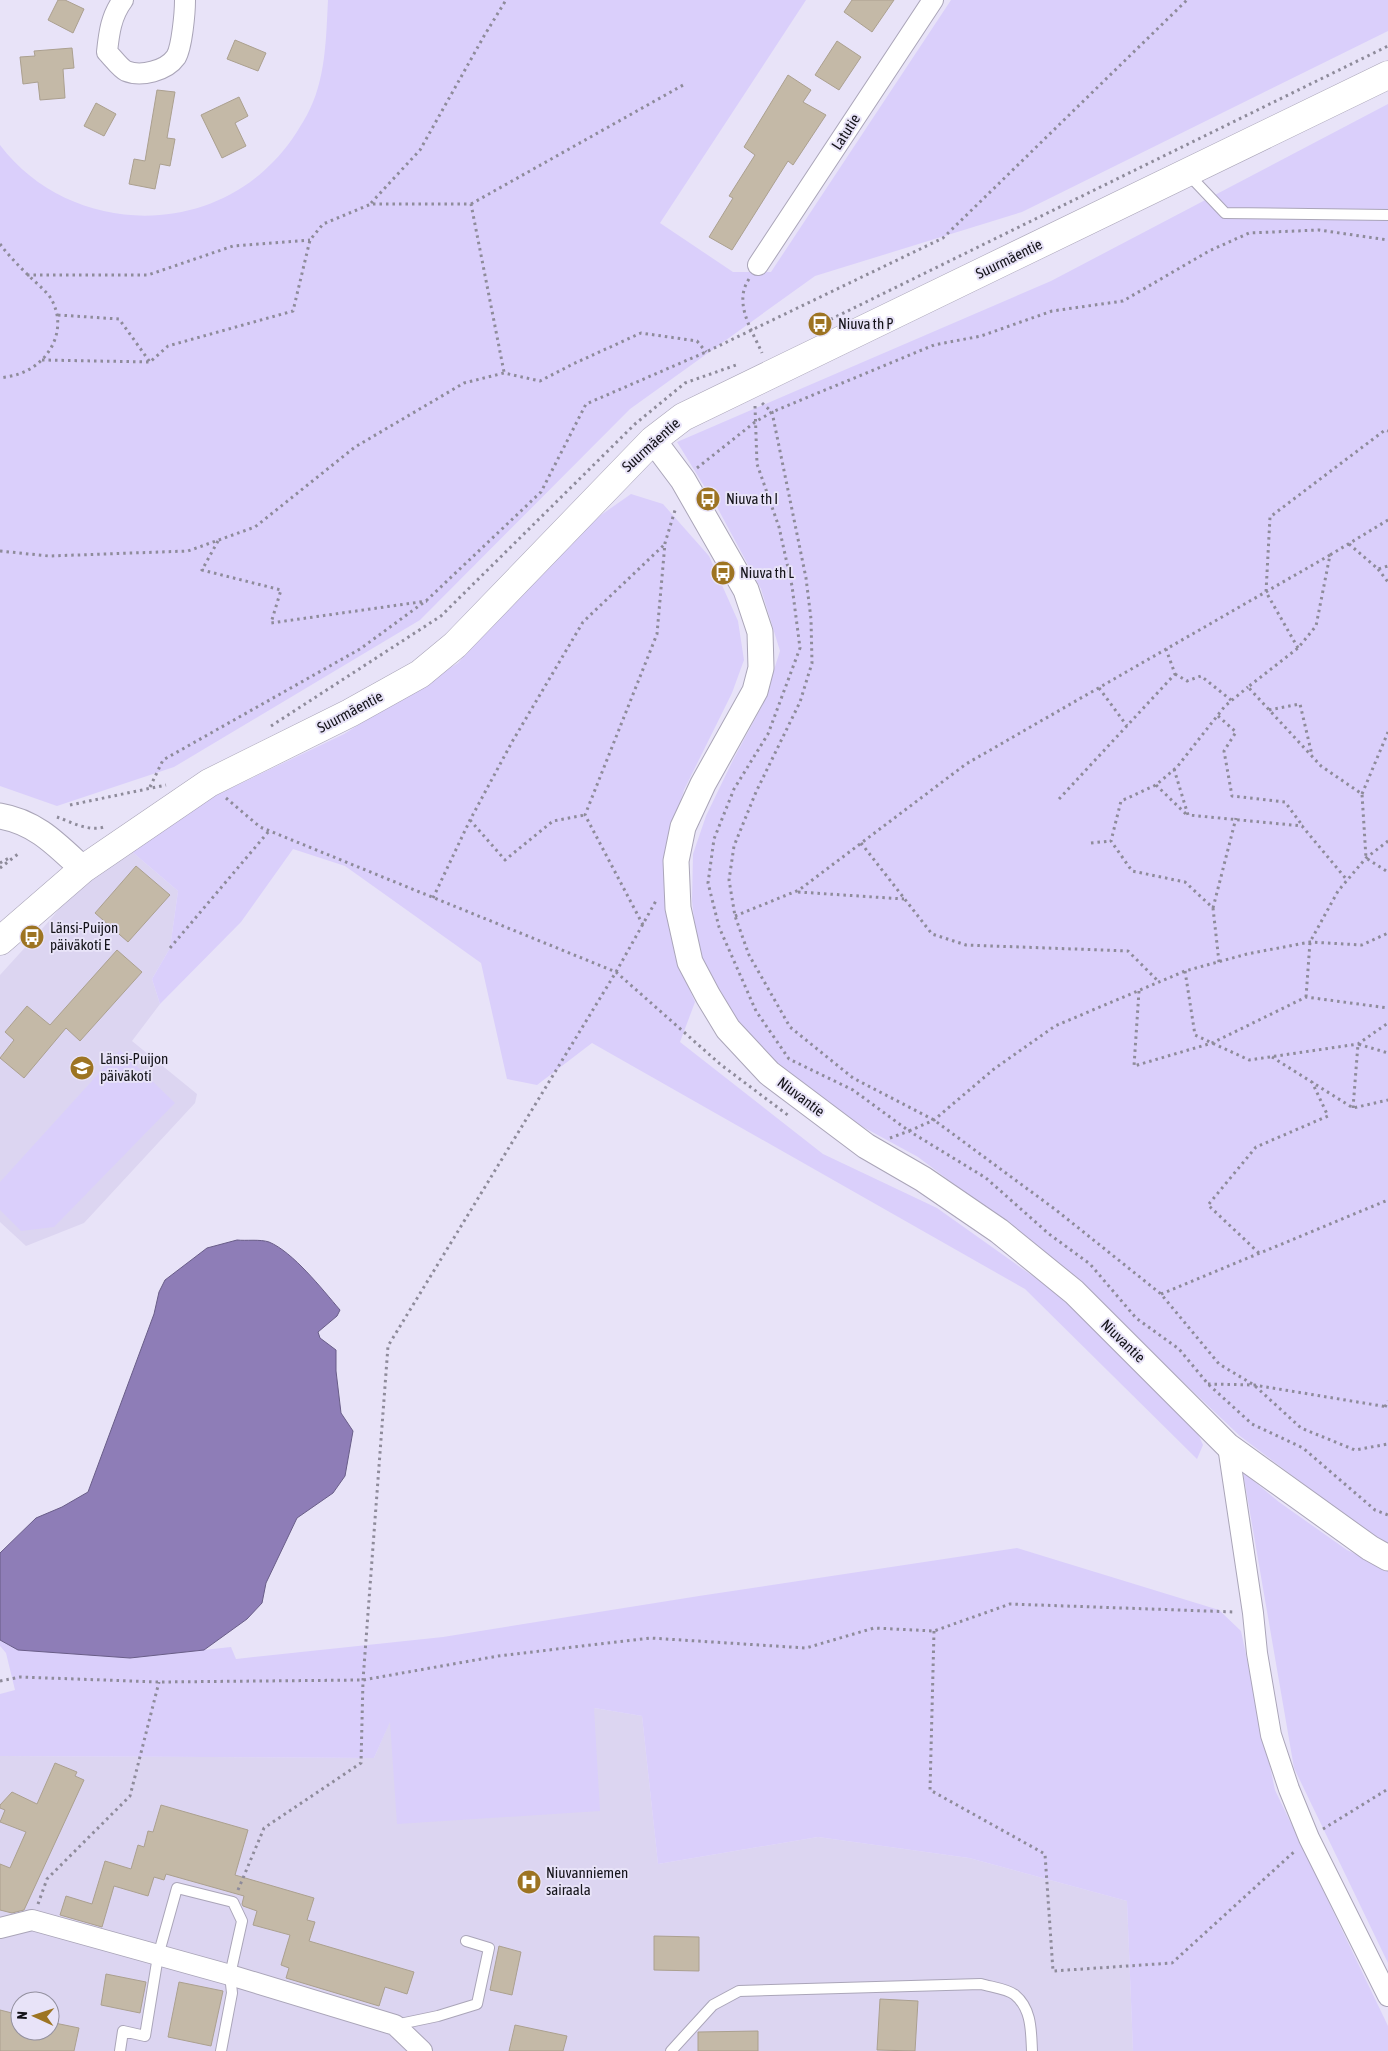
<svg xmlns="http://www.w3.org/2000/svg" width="1388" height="2051" font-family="'Asap Condensed',sans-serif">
<rect width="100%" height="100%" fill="#e8e3f8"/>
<path fill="#dcd5f1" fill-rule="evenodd" d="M130,850l48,41 -8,57 -18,31 8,25 -28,37 65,53 -2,9 -111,120 -58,23 -26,-24v-247l50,-55 37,-45z
M594,1708l48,8 16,148 160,-27 151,21 158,43 6,150h-1133v-295l374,2 16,-37zM20,2001h30v30h-30z"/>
<path fill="#dacffb" d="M328,0h478l-146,223 73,49h38l180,-272h437v31l-366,181 -207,64 -185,133 -210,211 -246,147 -117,39 -57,-20v-641c65,86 198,96 274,16 13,-13 24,-30 33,-46 19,-35 19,-77 21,-115z
M1388,104v1439l-9,-2 -139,-105 -189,-179 -133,-100 -66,-36 -60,-42 -44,-42 -30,-43 -21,-47 -5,-46 1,-47 13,-38 27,-56 30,-56 17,-53 -19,-62 -44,-82 -40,-65 374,-161z
M631,494l32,10 46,52 29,65 6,39 -12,33 -48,97 -17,58 1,63 7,46 20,45 -15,40 143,112 114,54 121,86 138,135 7,16 -6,14 -172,-170 -433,-246 -55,42 -30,-6 -26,-116 -136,-97 -52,-17 -52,73 -81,82 -8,-25 18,-31 8,-57 -48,-41 72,-48 142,-68 114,-71 81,-91 62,-57z
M120,1050l55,53 -121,124 -33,4 -21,-21v-28z
M1243,1472l36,30 68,48 41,19v394l-94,-195z
M1017,1548l202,62 22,21 34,159 113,236v25h-255l-6,-150 -158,-43 -151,-21 -160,27 -16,-148 -48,-8 6,103 -203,13 -7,-102 -16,36 -374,-2v-62l15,-4 -9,-37 -6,-7v-6l18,10 112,8 101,-11 5,12 207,-22 256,-41z"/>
<path fill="#8e7db7" stroke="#695d88" d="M237,1240c9,1 23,-1 32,2 24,10 53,47 71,68l-3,6 -19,16 2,6 16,12v21l5,42 12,18 -8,45 -12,17 -36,25 -31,65 -4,20 -15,16 -43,31 -74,8 -112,-8 -18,-10v-87l36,-35 26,-11 26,-15 66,-178 5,-22 6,-12 42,-32z"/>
<path fill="#c4b9a7" stroke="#aba08f" d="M58,0h7l19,9 -11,24 -25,-13z
M852,0h42l-22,32 -28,-20z
M235,40l31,13 -8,18 -31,-12z
M837,41l24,16 -22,33 -24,-15z
M72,48l2,20 -11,1 2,29 -25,2 -2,-18 -15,2 -3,-27 15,-1 -1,-5z
M788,75l23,15 -8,12 23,13 -33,50 -5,-4 -56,89 -23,-13 24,-39 -4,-2 26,-41 -11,-8z
M157,90l18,2 -8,46 8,1 -5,27 -10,-2 -5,25 -26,-5 5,-25 11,2z
M239,97l9,19 -13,7 11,23 -24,12 -21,-43z
M96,103l20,11 -12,22 -20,-10z
M136,866l34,29 -42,47 -33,-29z
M117,950l25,22 -62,69 -14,-13 -42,50 -24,-20 14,-18 -9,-8 22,-26 23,19z
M55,1763l22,9 -2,4 9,4 -60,130 -12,3 -12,-3v-46l10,4 16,-36 -26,-10 5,-12 -5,-2v-3l12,-13 25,12z
M161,1805l87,25 -13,45 79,23 -7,22 8,2 -6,19 105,31 -7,22 -22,-7 -6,19 -93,-28 3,-10 -8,-3 9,-30 -37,-10 4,-14 -14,-5 -1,-2 2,-8 -78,-22 -2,6 -10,-3 -6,19 -34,-10 -12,41 -42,-12 6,-19 26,8 13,-43 26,8 7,-24 6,2 4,-16 5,1z
M654,1936l45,1v34l-45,-1z
M499,1946l22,6 -9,43 -22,-5z
M106,1974l40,8 -6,31 -39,-8z
M179,1982l44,9 -12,55 -43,-9z
M880,1999l38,2 -3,50 -38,-1z
M0,2010l20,5v16h30v-9l29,6 -5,23h-74z
M515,2025l52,11 -4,15h-54z
M758,2031v20h-60v-19z"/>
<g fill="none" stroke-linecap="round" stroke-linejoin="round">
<defs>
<path id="service" d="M1188,174l37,39 163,2
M395,2025l43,-9 39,-12 12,-56 -23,-7
M120,2051l3,-20 22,5 13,-80 19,-68 56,14 9,19 -12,54 2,18 -11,58
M671,2051l42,-46 26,-14 242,-7c10,3 27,5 34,11 17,14 16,37 17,56"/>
<path id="minor" d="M123,0c-12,16 -14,33 -16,52 6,6 13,16 19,19 15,6 40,0 50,-14 6,-10 9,-45 9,-57
M758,265l175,-265
M1228,1446l25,167 4,40 14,82 18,54 20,49 79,158
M0,1928l32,-8 198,55 165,50 27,26"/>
<path id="tertiary" d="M653,440l30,40 63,110 14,42 1,36 -6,23 -52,93 -20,43 -7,34 2,47 12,54 18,34 20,33 41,44 97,73 57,33 76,52 75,61 154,154 142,102 18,10
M0,816c36,6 57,29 83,53"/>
<path id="secondary" d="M0,941l83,-72 126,-86 141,-70 70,-39 35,-29 198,-205 30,-23 705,-342"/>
</defs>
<use href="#service" stroke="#aaa5b8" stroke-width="12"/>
<use href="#minor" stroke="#aaa5b8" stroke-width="22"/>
<use href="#tertiary" stroke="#aaa5b8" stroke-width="27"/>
<use href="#secondary" stroke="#aaa5b8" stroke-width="29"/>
<path stroke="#8e8b9a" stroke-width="3" stroke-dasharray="2.5 4" stroke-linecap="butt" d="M371,203l49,-53 64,-114 22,-36
M471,204l214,-120
M0,244c8,11 18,21 28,31 7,7 16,14 22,22 19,30 1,66 -31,77 -6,2 -13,3 -19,4
M27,275h121l85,-29 77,-6
M749,279c-16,24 3,51 13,74
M58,315l61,4 31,43
M813,328l575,-282
M42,360l108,2 18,-16 125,-35 17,-71 13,-16 48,-20h100l33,168
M762,403l10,9 34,166 5,41 1,44 -12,39 -44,90 -22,54 -5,34 6,36 14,39 41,72 63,51 81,42 122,90 105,84 58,70 35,21 47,43 54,22 33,-6
M755,406l2,58 22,63 13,59 8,62 -32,86 -34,55 -20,50 -6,44 11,44 37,84 33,48 64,31 56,41 25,-11 60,-51 61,-43 130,-55 62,-17 63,-12 52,3 26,-12
M697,468l58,-46 17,-10 162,-67 47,-9 71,-25 71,-10 86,-50 40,-18 70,-3 69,10
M1388,520l-58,35 -14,71 -18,22 -50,39 73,79 41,28 4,64 22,14
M218,541l-16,29 79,20 -10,33 156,-22
M1349,544l29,25 10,-3
M0,551l49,5 139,-5 67,-24 100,-80 109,-64 40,-10 36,8 33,-17 68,-31 56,8 9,11
M1378,569l10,13
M1298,648l-32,-56 4,-75 115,-87 3,1
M1175,674l12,7 14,-5 30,24
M1099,688l28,38
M1269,710l31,-6 12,51
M1218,716l18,16 -12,19 8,45 53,6 17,23
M271,726l170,-110 194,-192 50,-41 51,-18
M1174,769l14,46 114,11 45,54
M1156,785l31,30
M150,787l13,-27 197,-111 67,-49 114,-108 45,-88 120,-52 237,-114 244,-238
M1362,794l26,-62
M226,798l34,29 356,145 104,92 69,52
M1059,799l116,-125 -9,-25
M70,805l96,-20
M57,817c14,5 32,15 47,10
M470,820l35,40 48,-39 32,-6
M861,843l71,91 34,11 162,6 31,31
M1091,843l20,-2
M0,863l11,-6
M0,868l18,-14
M798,892l106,7
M433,898l37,-78 42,-78 71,-120 82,-78
M1213,908l23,-90
M735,916l64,-26 167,-126 364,-209
M643,925l-58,-110 72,-181 8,-91 11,-36
M170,948l99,-117
M1219,962l-6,-54 -28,-26 -53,-11 -21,-30 10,-40 35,-16 21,-18 48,-61 23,-19
M1185,971l10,64 54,25 109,-16 30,-21
M1139,991l-5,75 78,-23 94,-46 82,11
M1306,997l4,-55 28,-51 28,-33 22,-17
M1272,1057l81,51 35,-8
M1353,1108l5,-64 30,9
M890,1138l19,-7 77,47 63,56 41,30 46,54 43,31 29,35 44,40 51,24 72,62 13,5
M1259,1253l-51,-48 48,-58 72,-31 -16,-34
M1161,1294l227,-94
M1208,1384l46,1 134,22
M1385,1407l3,-6
M934,1631l-4,159 115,64 8,117 119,-8 124,-113
M0,1681l20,-4 139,5 204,-2 135,-24 152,-18 156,10 68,-20 60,3 76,-27 225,8
M1323,1829l65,-40
M238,1890l26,-62 97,-65 2,-83 25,-334 228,-374 41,-73
M38,1904l9,-25 83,-83 29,-114"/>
<use href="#service" stroke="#fff" stroke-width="10"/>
<use href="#minor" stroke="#fff" stroke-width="20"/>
<use href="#tertiary" stroke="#fff" stroke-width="25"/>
<use href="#secondary" stroke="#fff" stroke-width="28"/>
</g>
<defs>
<symbol id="bus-disc" viewBox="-11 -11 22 22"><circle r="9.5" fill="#9d7422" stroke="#e8e3f8"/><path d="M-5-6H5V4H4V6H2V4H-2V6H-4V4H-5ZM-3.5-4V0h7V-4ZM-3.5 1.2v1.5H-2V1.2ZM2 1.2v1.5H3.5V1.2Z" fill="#fff"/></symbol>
<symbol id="school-disc" viewBox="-11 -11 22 22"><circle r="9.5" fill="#9d7422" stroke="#e8e3f8"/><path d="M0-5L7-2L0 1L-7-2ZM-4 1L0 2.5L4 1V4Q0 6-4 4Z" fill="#fff"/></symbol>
<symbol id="hospital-disc" viewBox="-11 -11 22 22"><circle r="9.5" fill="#9d7422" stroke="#e8e3f8"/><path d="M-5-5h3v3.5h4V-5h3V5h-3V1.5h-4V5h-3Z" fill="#fff"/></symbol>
</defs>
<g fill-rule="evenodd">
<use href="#bus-disc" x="806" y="310" width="28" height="28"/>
<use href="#bus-disc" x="694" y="485" width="28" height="28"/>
<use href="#bus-disc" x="709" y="559" width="28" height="28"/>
<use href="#bus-disc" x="18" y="923" width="28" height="28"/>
<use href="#school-disc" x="68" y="1054" width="28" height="28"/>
<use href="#hospital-disc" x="515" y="1868" width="28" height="28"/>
</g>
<g text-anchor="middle" stroke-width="4" stroke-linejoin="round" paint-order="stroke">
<g font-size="15" fill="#141319" stroke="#e8e3f8">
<text transform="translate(846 132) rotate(-57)" y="5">Latutie</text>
<text transform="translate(1009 259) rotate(-26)" y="5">Suurmäentie</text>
<text transform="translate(651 445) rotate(-42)" y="5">Suurmäentie</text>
<text transform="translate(350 712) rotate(-28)" y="5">Suurmäentie</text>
<text transform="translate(801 1097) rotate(37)" y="5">Niuvantie</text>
<text transform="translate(1123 1341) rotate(44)" y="5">Niuvantie</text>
</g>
<g font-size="15" fill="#141319" stroke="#e8e3f8" text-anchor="start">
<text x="838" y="329">Niuva th P</text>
<text x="726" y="504">Niuva th I</text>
<text x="740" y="578">Niuva th L</text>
<text x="50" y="933">Länsi-Puijon<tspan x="50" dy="17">päiväkoti E</tspan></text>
<text x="100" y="1064">Länsi-Puijon<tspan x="100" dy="17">päiväkoti</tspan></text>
<text x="546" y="1878">Niuvanniemen<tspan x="546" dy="17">sairaala</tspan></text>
</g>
</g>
<g transform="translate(35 2016) rotate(273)"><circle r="24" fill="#e8e3f8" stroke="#93909f"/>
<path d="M0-4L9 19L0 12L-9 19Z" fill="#9d7422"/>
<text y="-8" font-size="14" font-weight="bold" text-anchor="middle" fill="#141319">N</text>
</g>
</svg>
